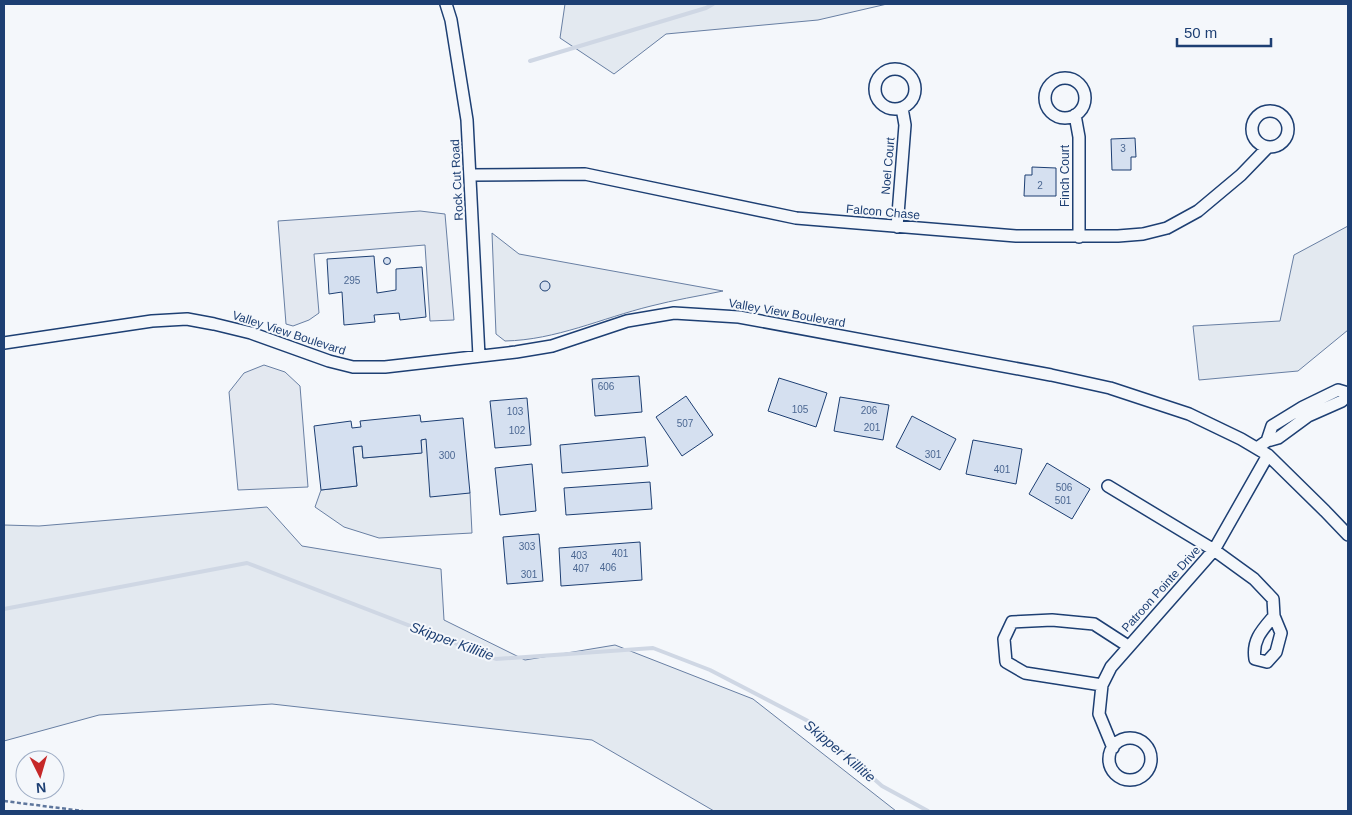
<svg xmlns="http://www.w3.org/2000/svg" width="1352" height="815" font-family="Arial,sans-serif">
<rect width="100%" height="100%" fill="#f4f7fb"/>
<path fill="#e3e9f0" stroke="#687fa3" d="M565,4h322l-69,16 -152,14 -52,40 -54,-36z
M1348,226v104l-50,41 -99,9 -6,-54 87,-5 14,-66z
M492,233l27,21 204,37c-24,5 -49,9 -72,15 -49,12 -95,34 -146,35l-9,-7z
M426,439l44,54 2,40 -93,5 -35,-11 -29,-20 6,-17 36,-4 -4,-39 9,-1 1,12 58,-5v-13z
M267,507l35,39 139,23 3,51 81,40 90,-15 138,54 143,112h-182l-122,-71 -320,-36 -173,11 -95,26v-216l35,1z"/>
<path fill="#e3e8f0" stroke="#687fa3" d="M420,211l25,3 9,106 -24,1 -5,-76 -111,9 5,59 -10,7 -16,6 -7,-2 -8,-103z
M264,365l21,7 15,14 8,101 -70,3 -9,-98 15,-19z"/>
<g fill="none" stroke-linecap="round" stroke-linejoin="round">
<path stroke="#cfd7e4" stroke-width="4" d="M530,61l176,-53 7,-4
M4,609l243,-46 249,96 157,-11 57,22 98,51 74,65 46,25"/>
</g>
<path fill="#d5e0f0" stroke="#1d3f73" d="M1135,138l1,19h-5v13h-19l-1,-31z
M1032,167l24,1v28h-32l1,-21h7z
M374,256l3,37 19,-3v-21l26,-2 4,50 -26,3 -1,-7 -25,2 1,7 -31,3 -2,-33 -13,2 -2,-35z
M383.5 261a3.5 3.5 0 1 1 7 0a3.5 3.5 0 1 1-7 0Z
M540 286a5 5 0 1 1 10 0a5 5 0 1 1-10 0Z
M639,376l3,36 -47,4 -3,-37z
M779,378l48,15 -11,34 -48,-16z
M686,396l27,39 -31,21 -26,-39z
M840,397l49,8 -6,35 -49,-9z
M527,398l4,47 -36,3 -5,-47z
M420,415l1,7 42,-4 7,75 -40,4 -4,-58 -5,1 1,13 -59,5 -1,-12 -9,1 4,39 -36,4 -7,-64 37,-5 1,7 9,-1 -1,-6z
M912,416l44,23 -16,31 -44,-23z
M645,437l3,29 -86,7 -2,-28z
M973,440l49,9 -6,35 -50,-10z
M1047,463l43,26 -18,30 -43,-25z
M532,464l4,47 -36,4 -5,-47z
M650,482l2,27 -86,6 -2,-27z
M539,534l4,47 -36,3 -4,-47z
M640,542l2,38 -81,6 -2,-38z"/>
<g fill="none" stroke-linecap="round" stroke-linejoin="round">
<defs>
<path id="minor" d="M446,4l5,16 16,100 12,236
M875 89a20 20 0 1 1 40 0a20 20 0 1 1-40 0Z
M1045 98a20 20 0 1 1 40 0a20 20 0 1 1-40 0Z
M1252 129a18 18 0 1 1 36 0a18 18 0 1 1-36 0Z
M1075,115l4,22v100
M471,175l114,-1 211,44 220,18h102l25,-2 24,-6 31,-17 43,-36 27,-28
M897,227l8,-102 -3,-17
M4,343l148,-22 35,-2 27,5 37,9 78,28 24,6h32l131,-15 36,-6 75,-25 47,-8 65,4 312,58 59,13 79,26 52,25 27,16 57,56 23,24
M1267,441l5,-15 31,-19 35,-17 10,3
M1257,448l10,-7 11,-3 30,-22 34,-15 6,-7
M1108,486l106,64 40,29 19,20 1,17 7,17 -5,19 -9,10 -12,-3c-3,-19 7,-29 19,-43
M1102,685l-77,-12 -19,-11 -2,-23 8,-17 40,-2 42,4 34,22
M1109 759a21 21 0 1 1 42 0a21 21 0 1 1-42 0Z
M1113,748l-14,-34 3,-29 9,-18 103,-117 54,-95"/>
</defs>
<use href="#minor" stroke="#1d3f73" stroke-width="14"/>
<path stroke="#5e769c" stroke-width="2.5" stroke-dasharray="4 2.5" stroke-linecap="butt" d="M4,801l79,10"/>
<use href="#minor" stroke="#f4f7fb" stroke-width="11"/>
</g>
<g text-anchor="middle" stroke-width="4" stroke-linejoin="round" paint-order="stroke">
<g font-size="10" fill="#4b6792">
<text x="1123" y="152">3</text>
<text x="1040" y="189">2</text>
<text x="352" y="284">295</text>
<text x="606" y="390">606</text>
<text x="800" y="413">105</text>
<text x="869" y="414">206</text>
<text x="515" y="415">103</text>
<text x="685" y="427">507</text>
<text x="872" y="431">201</text>
<text x="517" y="434">102</text>
<text x="933" y="458">301</text>
<text x="447" y="459">300</text>
<text x="1002" y="473">401</text>
<text x="1064" y="491">506</text>
<text x="1063" y="504">501</text>
<text x="527" y="550">303</text>
<text x="620" y="557">401</text>
<text x="579" y="559">403</text>
<text x="608" y="571">406</text>
<text x="581" y="572">407</text>
<text x="529" y="578">301</text>
</g>
<g font-size="12" fill="#1d3f73" stroke="#f4f7fb">
<text transform="translate(888 166) rotate(-85)" y="4">Noel Court</text>
<text transform="translate(1065 176) rotate(-90)" y="4">Finch Court</text>
<text transform="translate(457 180) rotate(-93)" y="4">Rock Cut Road</text>
<text transform="translate(883 212) rotate(5)" y="4">Falcon Chase</text>
<text transform="translate(787 313) rotate(10)" y="4">Valley View Boulevard</text>
<text transform="translate(289 333) rotate(18)" y="4">Valley View Boulevard</text>
<text transform="translate(1161 589) rotate(-48)" y="4">Patroon Pointe Drive</text>
</g>
<g font-size="14" font-style="italic" fill="#1d3f73" stroke="#f4f7fb">
<text transform="translate(452 641) rotate(20)" y="5">Skipper Killitie</text>
<text transform="translate(840 751) rotate(40)" y="5">Skipper Killitie</text>
</g>
</g>
<rect width="1352" height="815" fill="none" stroke="#1d3f73" stroke-width="10"/>
<g transform="translate(40 775) rotate(175)"><circle r="24" fill="#f4f7fb" stroke="#9eadc5"/>
<path d="M0-4L9 19L0 12L-9 19Z" fill="#c62828"/>
<text y="-8" font-size="14" font-weight="bold" text-anchor="middle" fill="#1d3f73">N</text>
</g>
<path d="M1177 38v8h94v-8" fill="none" stroke="#1d3f73" stroke-width="2.5"/>
<text x="1184" y="38" font-size="15" fill="#1d3f73" stroke="#f4f7fb" stroke-width="4" paint-order="stroke">50 m</text>
</svg>
